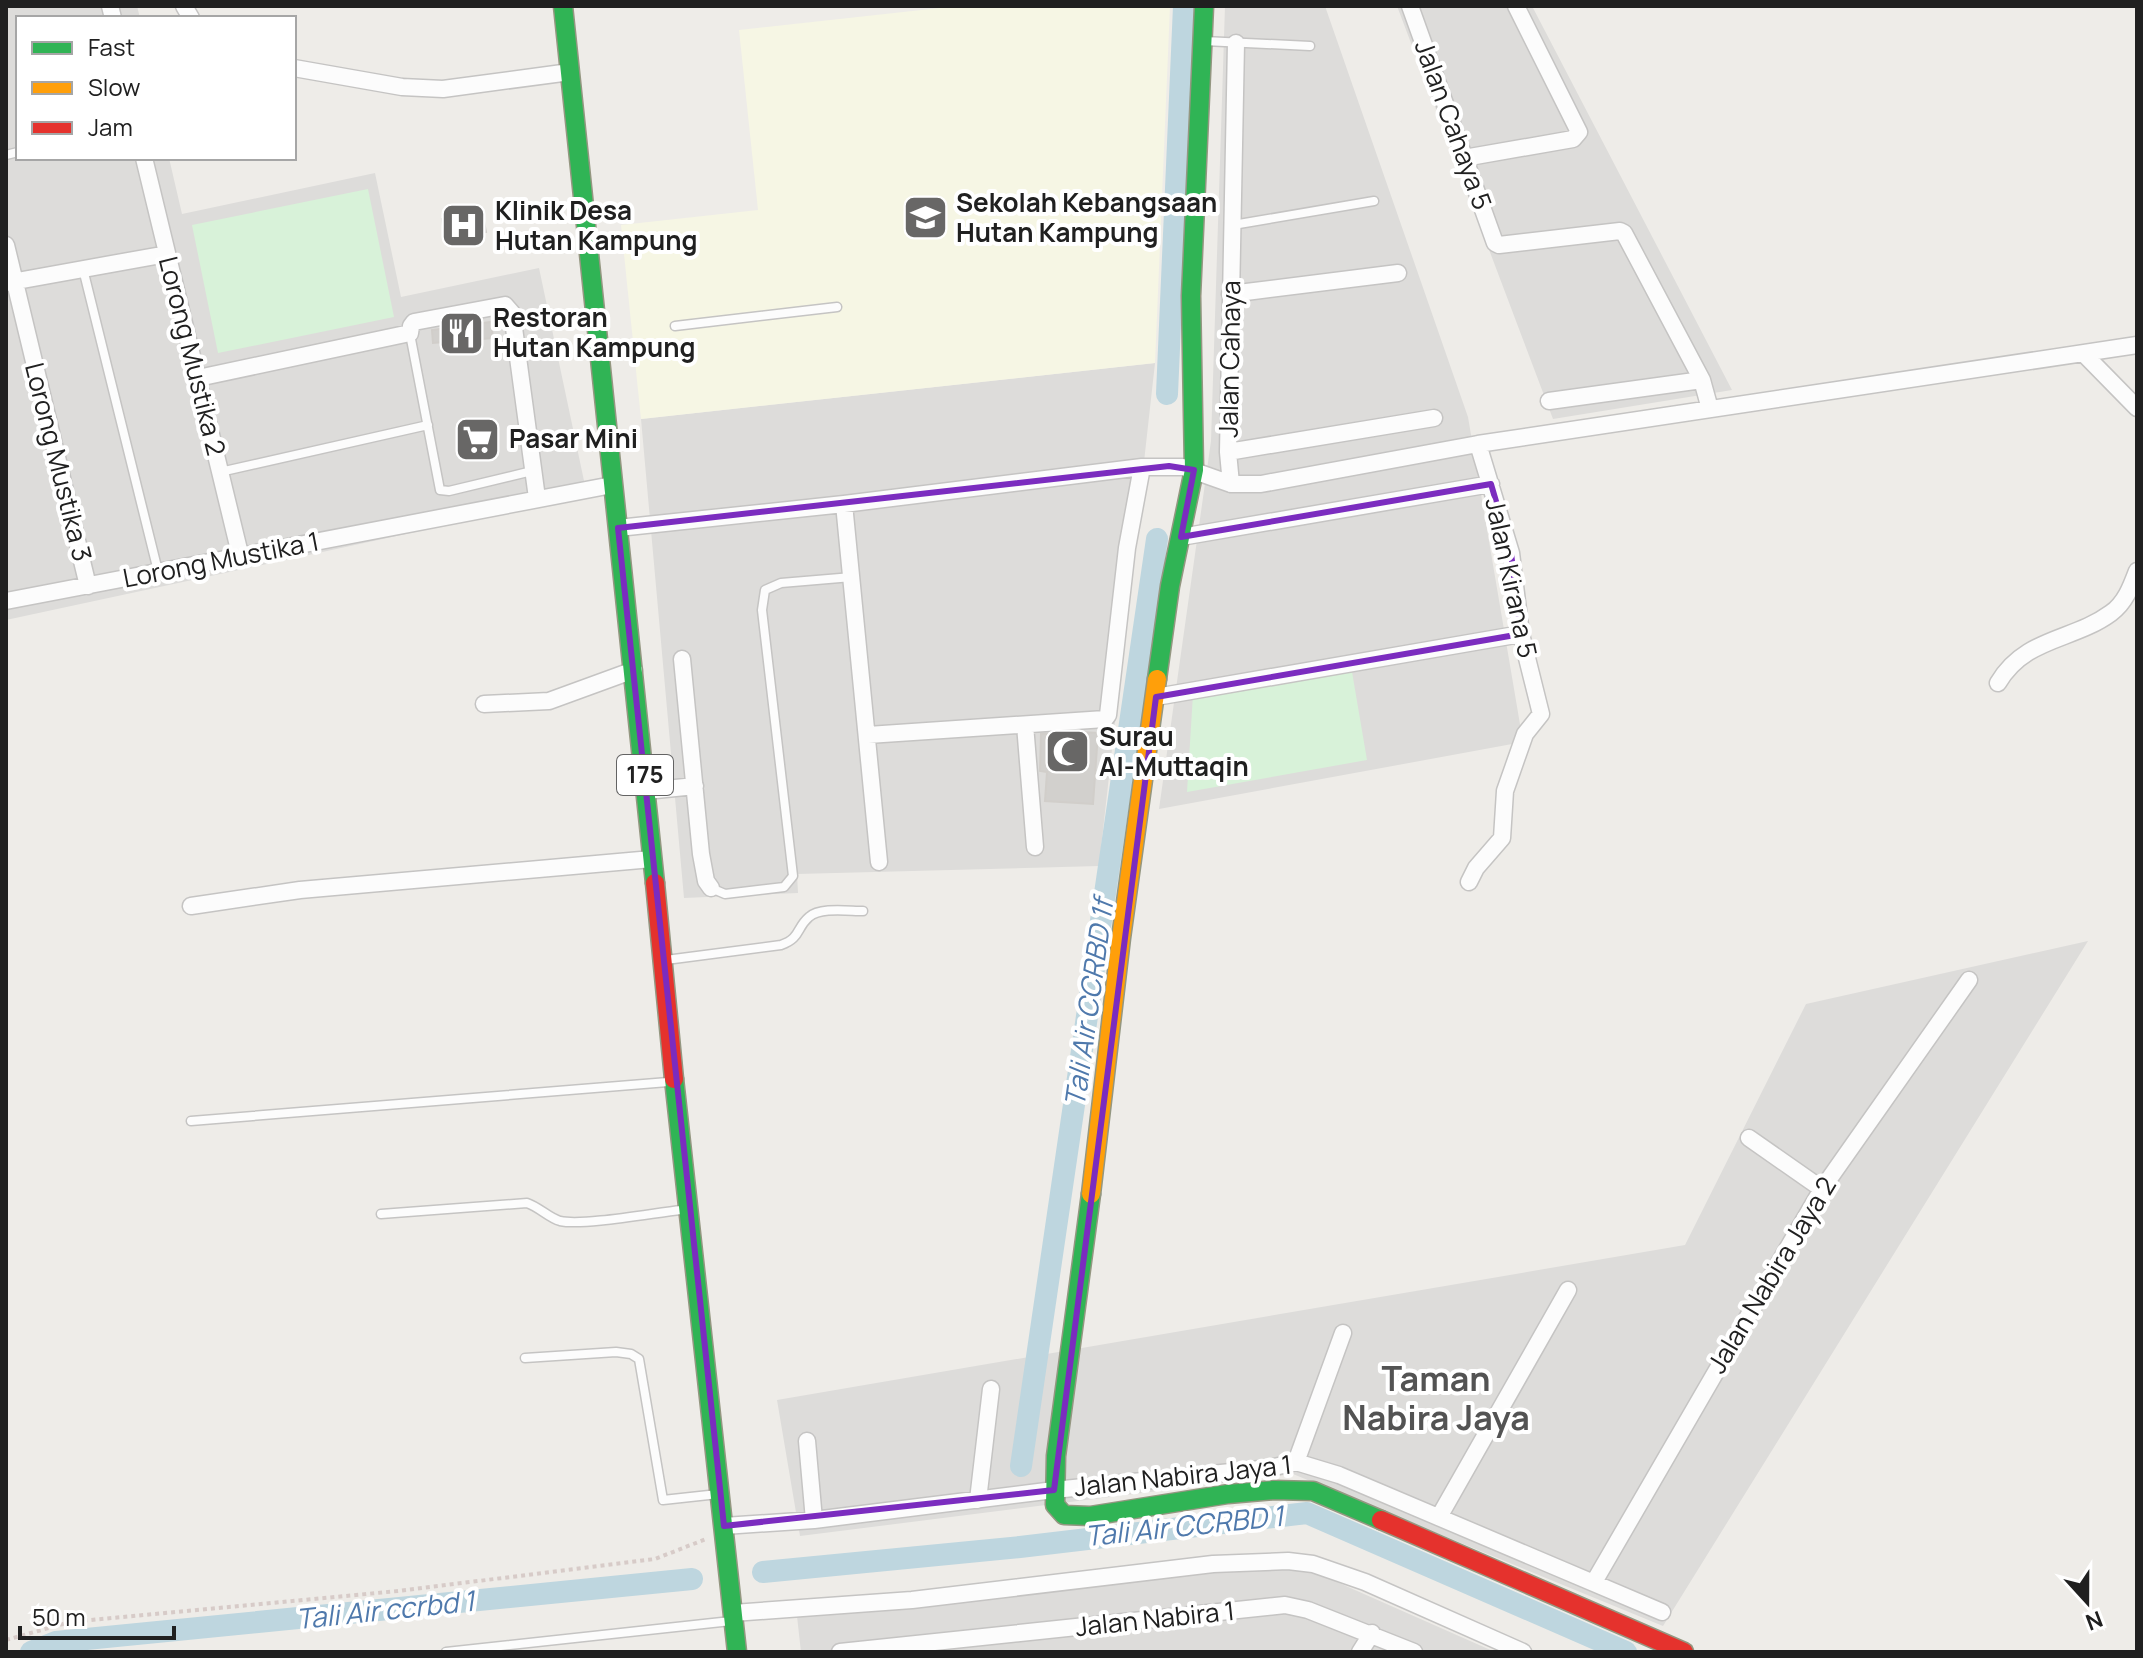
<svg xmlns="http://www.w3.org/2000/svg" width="2143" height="1658" font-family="Manrope,sans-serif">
<rect width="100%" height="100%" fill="#eeece8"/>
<path fill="#dddcda" d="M6,6h131l3,12h-122v140h151l13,56 193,-41 26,124 138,-29 48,227 -581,125z
M1225,6h100l143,411 55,325 -364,67 52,-368z
M1397,6h135l200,384 -179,29z
M1155,363l-56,503 -302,8 1,19 -114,5 -43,-479z
M2088,941l-425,685 -370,-152 -493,62 -23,-136 908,-155 121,-241z
M1294,1563l201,89h-694l-4,-36z"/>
<path fill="#f6f6e4" d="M958,6h212l-15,357 -514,56 -20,-194 137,-15 -19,-180z"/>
<path fill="#d8f2d9" d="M368,189l26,128 -176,36 -26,-128z
M1351,666l16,94 -180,32 6,-98z"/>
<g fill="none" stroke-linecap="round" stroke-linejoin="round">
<path stroke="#bed6df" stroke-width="22" d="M1167,394l17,-388
M1021,1466l136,-927
M763,1572l257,-25 287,-34 319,139
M31,1652l25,-10 636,-63"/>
</g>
<path fill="#d2d0cd" stroke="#d1ceca" stroke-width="2" d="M482,211l4,21 -41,8 -3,-21z
M491,322l2,16 -60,5 -1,-13z
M1080,732l18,1 -5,71 -48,-3 2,-29 -7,-1 1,-37z"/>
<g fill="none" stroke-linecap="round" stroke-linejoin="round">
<defs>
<path id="lane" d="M1204,41l106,5
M6,155l12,-3
M1233,225l141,-24
M83,269l75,302
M675,326l162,-19
M410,334l30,156 9,1 83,-20
M220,472l208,-47
M711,888l14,6 59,-7 9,-11 -31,-266 3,-20 16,-7 71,-6
M666,960l115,-15c20,-7 15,-17 28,-28 11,-10 39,-6 54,-6
M191,1121l477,-39
M381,1214l146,-11c12,4 22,15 33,18 24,5 93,-8 121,-11
M525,1358l91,-6 15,2 8,5 24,141 55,-6
M446,1652l285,-31"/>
<path id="street" d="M110,6l3,12
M184,6l7,12
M1410,6l85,237 4,2 121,-14 4,2 78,147 8,29
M294,68l108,19 41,2 127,-17
M144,158l96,396
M1464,158l109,-19 6,-7 -63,-126
M6,245l82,341
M6,283l161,-29
M1230,294l168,-21
M2084,354l53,54
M198,378l212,-45 1,-7 3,-4 91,-17 7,8 25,185
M1549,401l153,-21
M1228,452l206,-34
M1231,484l-3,-32 8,-409
M844,504l35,358
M618,528l226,-24 298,-37h41l48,17h30l217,-40 659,-99
M1181,537l310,-53
M6,601l606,-116
M682,659l19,195 5,27 5,7
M1998,683c27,-46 75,-42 113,-70 14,-10 20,-26 26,-42
M1156,697l365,-63
M484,704l65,-3 85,-31
M1025,725l10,122
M868,735l237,-16 3,-4 19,-167 15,-81
M646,791l49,-5
M1469,882l7,-14 26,-30 3,-47 20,-57 16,-20 -20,-80 -10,-81 -33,-109
M191,906l109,-16 352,-31
M1749,1138l73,51
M807,1441l7,79
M1296,1462l47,-129
M978,1500l13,-111
M1439,1517l129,-227
M724,1526l90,-6 240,-30 216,-22 26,-6 43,13 323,137
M1594,1582l228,-393 147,-209
M733,1613l179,-13 301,-36 75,-3 25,3 52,18 158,70
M840,1652l445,-47 23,5 106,42
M1360,1652l12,-19"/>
<path id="fast" d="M563,6l92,877
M1157,679l13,-93 24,-116 -3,-174 13,-290
M674,1079l63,573
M1091,1194l-35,262 -1,49 9,10 26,1 138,-22 46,-4 39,1 68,29"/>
<path id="slow" d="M1091,1194l30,-256 36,-259"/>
<path id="jam" d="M655,883l19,196
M1381,1520l303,132"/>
</defs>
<use href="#lane" stroke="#c5c4c3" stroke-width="11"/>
<use href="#street" stroke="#c5c4c3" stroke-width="19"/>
<use href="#fast" stroke="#949781" stroke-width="21"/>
<use href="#slow" stroke="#949781" stroke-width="21"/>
<use href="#jam" stroke="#949781" stroke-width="21"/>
<path stroke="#d7cbc8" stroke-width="4" stroke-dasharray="4 4" stroke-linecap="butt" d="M6,1640l64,-18 328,-31 257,-32 51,-20"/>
<use href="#lane" stroke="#fcfcfc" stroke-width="8"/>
<use href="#street" stroke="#fcfcfc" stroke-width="16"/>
<use href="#fast" stroke="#30b455" stroke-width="18"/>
<use href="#slow" stroke="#ff9f0a" stroke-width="18"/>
<use href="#jam" stroke="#e5322d" stroke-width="18"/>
</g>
<path fill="none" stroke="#7b2cbf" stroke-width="6" stroke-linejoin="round" d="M1169,466l25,4 -13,67 310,-53 20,69 10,81 -365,63 -102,793 -330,36 -106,-998z"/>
<defs>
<symbol id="school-square" viewBox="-11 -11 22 22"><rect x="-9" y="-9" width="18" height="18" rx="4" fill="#686766" stroke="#fff"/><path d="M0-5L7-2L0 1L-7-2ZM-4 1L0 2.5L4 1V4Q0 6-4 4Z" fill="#fff"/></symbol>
<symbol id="hospital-square" viewBox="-11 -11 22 22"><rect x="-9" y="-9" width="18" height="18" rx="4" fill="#686766" stroke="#fff"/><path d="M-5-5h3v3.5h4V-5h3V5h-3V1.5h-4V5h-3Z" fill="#fff"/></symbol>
<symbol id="restaurant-square" viewBox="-11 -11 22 22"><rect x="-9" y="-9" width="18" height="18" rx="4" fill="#686766" stroke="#fff"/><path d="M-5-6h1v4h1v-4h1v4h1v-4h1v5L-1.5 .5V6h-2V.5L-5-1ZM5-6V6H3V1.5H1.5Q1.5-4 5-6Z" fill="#fff"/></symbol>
<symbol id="supermarket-square" viewBox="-11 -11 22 22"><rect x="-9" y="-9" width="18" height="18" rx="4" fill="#686766" stroke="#fff"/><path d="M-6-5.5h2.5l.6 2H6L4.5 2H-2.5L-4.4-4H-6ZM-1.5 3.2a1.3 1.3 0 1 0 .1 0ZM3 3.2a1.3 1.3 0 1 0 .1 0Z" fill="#fff"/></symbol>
<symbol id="mosque-square" viewBox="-11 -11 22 22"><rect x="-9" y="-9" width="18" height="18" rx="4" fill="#686766" stroke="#fff"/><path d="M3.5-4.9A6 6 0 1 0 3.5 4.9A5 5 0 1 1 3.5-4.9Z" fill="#fff"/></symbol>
</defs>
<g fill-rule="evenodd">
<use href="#school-square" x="900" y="192" width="51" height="51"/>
<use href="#hospital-square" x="438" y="200" width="51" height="51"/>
<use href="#restaurant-square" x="436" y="308" width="51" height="51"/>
<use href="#supermarket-square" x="452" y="414" width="51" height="51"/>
<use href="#mosque-square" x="1042" y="726" width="51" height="51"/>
</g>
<g text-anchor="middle" stroke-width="8" stroke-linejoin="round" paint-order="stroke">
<rect fill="#fff" stroke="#636363" stroke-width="2" x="617" y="755" width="56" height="40" rx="6"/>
<g font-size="24" font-weight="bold" fill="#202020">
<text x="645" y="783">175</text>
</g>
<g font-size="26" fill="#202020" stroke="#fff">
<text transform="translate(1453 125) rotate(70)" y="9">Jalan Cahaya 5</text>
<text transform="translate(192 356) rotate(76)" y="9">Lorong Mustika 2</text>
<text transform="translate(1230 359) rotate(-89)" y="9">Jalan Cahaya</text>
<text transform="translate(58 462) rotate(76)" y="9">Lorong Mustika 3</text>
<text transform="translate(221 560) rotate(-11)" y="9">Lorong Mustika 1</text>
<text transform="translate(1511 578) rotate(78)" y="9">Jalan Kirana 5</text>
<text transform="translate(1772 1275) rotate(-59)" y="9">Jalan Nabira Jaya 2</text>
<text transform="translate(1183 1476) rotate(-6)" y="9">Jalan Nabira Jaya 1</text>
<text transform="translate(1155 1619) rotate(-6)" y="9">Jalan Nabira 1</text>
</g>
<g font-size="26" font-weight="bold" fill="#202020" stroke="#fff" text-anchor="start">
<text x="956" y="212">Sekolah Kebangsaan<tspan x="956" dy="30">Hutan Kampung</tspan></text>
<text x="495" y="220">Klinik Desa<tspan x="495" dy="30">Hutan Kampung</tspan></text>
<text x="493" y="327">Restoran<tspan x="493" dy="30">Hutan Kampung</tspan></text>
<text x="509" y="448">Pasar Mini</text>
<text x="1099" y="746">Surau<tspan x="1099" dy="30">Al-Muttaqin</tspan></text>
</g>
<g font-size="28" font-style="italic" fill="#4f79ac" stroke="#fff">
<text transform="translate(1089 1003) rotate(-82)" y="10">Tali Air CCRBD 1f</text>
<text transform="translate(1184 1526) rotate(-6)" y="10">Tali Air CCRBD 1</text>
<text transform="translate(385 1610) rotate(-6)" y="10">Tali Air ccrbd 1</text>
</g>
<g font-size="34" font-weight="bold" fill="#535353" stroke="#fff">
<text x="1436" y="1391">Taman<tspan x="1436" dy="39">Nabira Jaya</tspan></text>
</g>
</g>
<rect width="2143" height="1658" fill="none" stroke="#202020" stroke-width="16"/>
<rect x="16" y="16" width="280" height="144" fill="#ffffff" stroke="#a6a6a6" stroke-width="2"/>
<rect x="32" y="42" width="40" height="12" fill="#30b455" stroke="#a6a6a6" stroke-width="2"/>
<text x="88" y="56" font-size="24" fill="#202020">Fast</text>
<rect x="32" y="82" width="40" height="12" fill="#ff9f0a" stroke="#a6a6a6" stroke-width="2"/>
<text x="88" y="96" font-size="24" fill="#202020">Slow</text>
<rect x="32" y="122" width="40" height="12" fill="#e5322d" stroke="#a6a6a6" stroke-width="2"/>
<text x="88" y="136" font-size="24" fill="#202020">Jam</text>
<g transform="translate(2087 1602) rotate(159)" stroke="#ffffff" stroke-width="6" paint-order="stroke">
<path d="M0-6L14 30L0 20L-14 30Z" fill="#202020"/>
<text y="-12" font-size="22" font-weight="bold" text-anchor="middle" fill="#202020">N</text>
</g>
<path d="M20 1626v12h154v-12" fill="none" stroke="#202020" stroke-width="4"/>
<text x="32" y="1626" font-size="24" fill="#202020" stroke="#ffffff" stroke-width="6" paint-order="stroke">50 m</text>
</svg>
